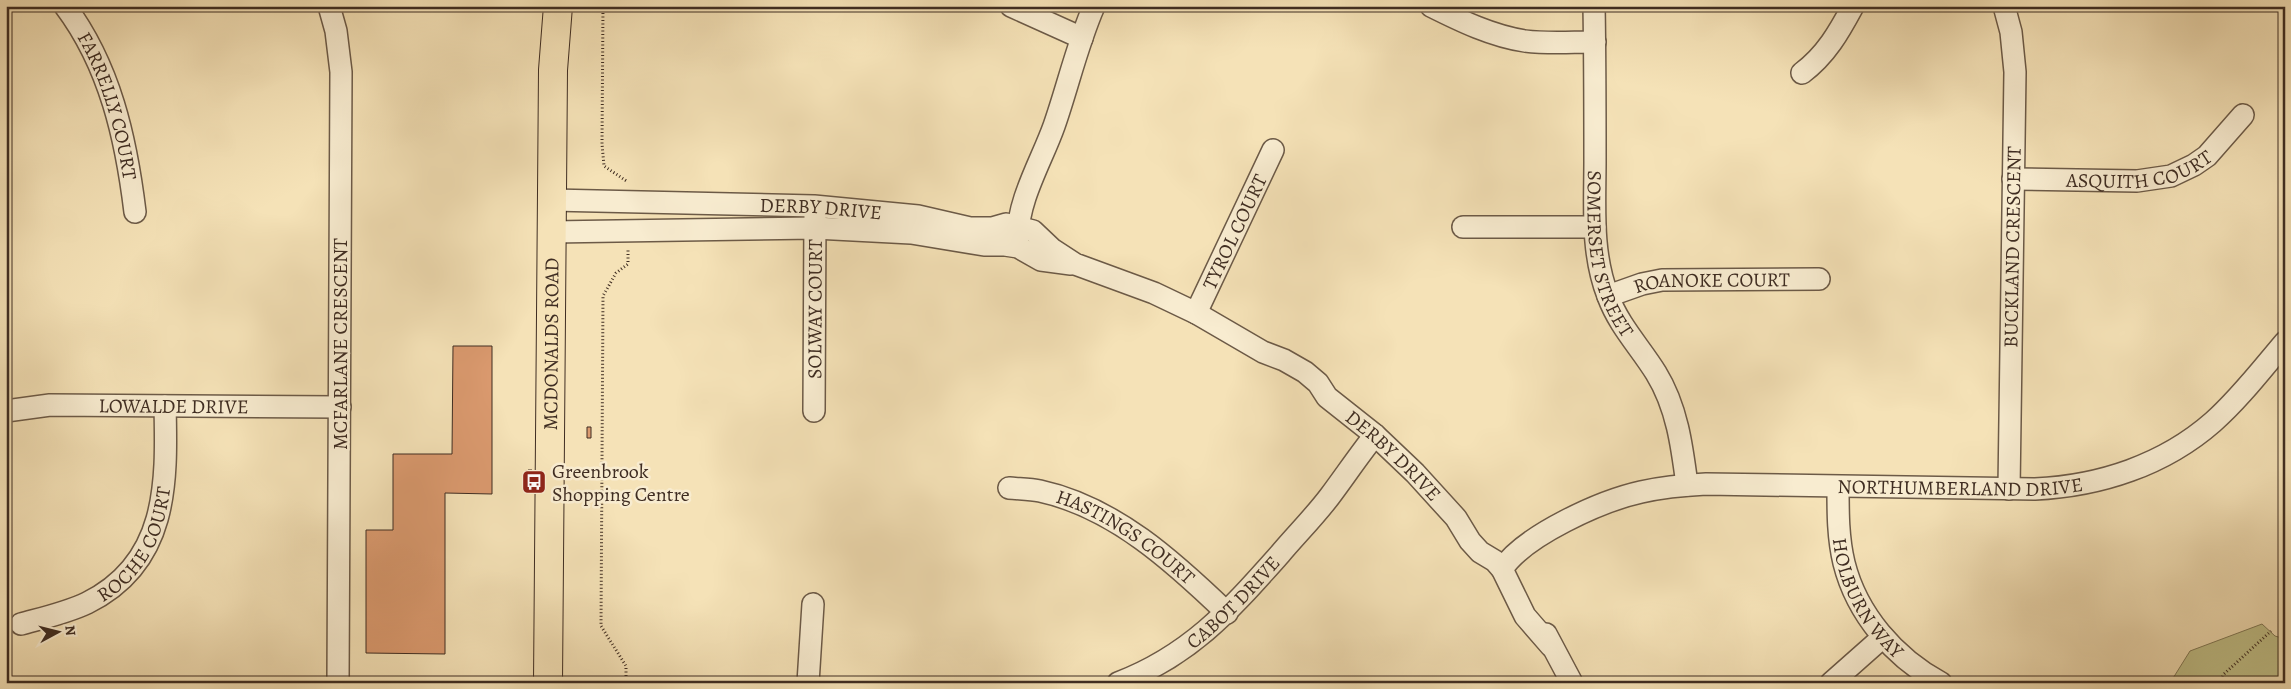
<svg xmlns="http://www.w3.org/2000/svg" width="2291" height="689" font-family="Alegreya,serif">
<rect width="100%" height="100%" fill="#f5e2b7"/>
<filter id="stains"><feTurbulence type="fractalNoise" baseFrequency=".004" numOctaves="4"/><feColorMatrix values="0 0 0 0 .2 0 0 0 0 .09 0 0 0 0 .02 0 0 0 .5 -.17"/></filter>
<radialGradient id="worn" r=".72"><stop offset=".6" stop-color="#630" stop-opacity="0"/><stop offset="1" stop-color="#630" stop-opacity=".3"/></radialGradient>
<path fill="#c1c28a" stroke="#807856" d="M2262,624l13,12 10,3v44h-115l20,-32z"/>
<path fill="#db9a6f" stroke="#3f2d22" d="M453,346h39v148l-47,-1v161l-79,-1v-123h27v-76h59z
M587,427h4v11h-4z
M528,470h4l-1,11h-4z"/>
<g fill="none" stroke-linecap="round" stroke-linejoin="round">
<defs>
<g id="street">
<path id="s1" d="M65,6c45,60 61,132 70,206"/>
<path d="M329,6l7,25 5,41 -3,611"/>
<path d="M1011,6l71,32"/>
<path d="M1431,6c30,15 61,30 94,35 23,3 46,1 70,1"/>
<path id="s2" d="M1594,6c1,52 1,104 1,155 0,45 -4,92 13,135 11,30 32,51 48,77 21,34 26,73 31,112"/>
<path d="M2004,6l7,26 4,40 -6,417"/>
<path d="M1802,73c24,-18 37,-41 51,-67"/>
<path id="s3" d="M2013,179l124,2 34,-5 23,-11 13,-9 36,-41"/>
<path id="s4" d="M552,200l262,6 104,10 52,12h22l14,-4 27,7 19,18 23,15 79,29 42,20 67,39 21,8 21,12 13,11 9,14 48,38 40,38 41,45 14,23 10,11 15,9 7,8 23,47 26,30"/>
<path d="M1463,227h132"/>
<path d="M552,232l263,-4 96,5 73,12h21l13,2 23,13 30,4"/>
<path d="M1018,238c-1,-37 24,-78 36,-112 14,-40 23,-81 40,-120"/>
<path id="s5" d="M1608,296l34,-12 20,-4 157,-1"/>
<path id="s6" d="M1196,313l77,-163"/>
<path id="s7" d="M6,411l44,-6 290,2"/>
<path id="s8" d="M814,411l1,-195"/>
<path id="s9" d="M1838,487c0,26 0,51 6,76 13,52 51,95 97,120"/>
<path id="s10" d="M1009,488c10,1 21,1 31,3 74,16 134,71 187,122"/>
<path id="s11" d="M1502,569c23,-34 99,-68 139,-77 22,-5 44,-7 65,-8l329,5c65,-3 129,-24 178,-67 27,-24 49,-53 72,-80"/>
<path id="s12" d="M21,624c22,-6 45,-11 66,-21 81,-40 80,-119 78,-197"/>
<path d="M1546,634l26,49"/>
<path d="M808,683l5,-79"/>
<path id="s13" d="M1118,683c73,-28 112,-73 162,-129 16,-19 35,-38 50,-58 15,-20 29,-41 45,-61"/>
<path d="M1831,683l52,-46"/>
</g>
<g id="primary">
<path id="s14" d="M548,683l5,-613 5,-64"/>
</g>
</defs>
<use href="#street" stroke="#6c5a47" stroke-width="24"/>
<use href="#primary" stroke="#3f2d22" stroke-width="30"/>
<path stroke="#3f2d22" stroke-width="3" stroke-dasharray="1 2.5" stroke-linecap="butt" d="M603,6l-1,138 2,22 24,16
M626,683v-17l-25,-40 2,-330 13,-23 12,-9v-15
M2219,683l5,-9 47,-43"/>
<use href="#street" stroke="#f8ecd0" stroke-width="21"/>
<use href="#primary" stroke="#f5e2b7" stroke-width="28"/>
</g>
<defs>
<symbol id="bus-square" viewBox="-11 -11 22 22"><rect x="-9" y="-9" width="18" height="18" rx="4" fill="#8f2418" stroke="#f8ecd0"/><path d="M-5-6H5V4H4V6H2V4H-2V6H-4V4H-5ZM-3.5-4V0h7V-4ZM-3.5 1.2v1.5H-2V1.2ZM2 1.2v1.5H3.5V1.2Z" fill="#fff"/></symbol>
</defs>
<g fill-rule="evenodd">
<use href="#bus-square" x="520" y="468" width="28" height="28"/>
</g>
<g text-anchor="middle" stroke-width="5" stroke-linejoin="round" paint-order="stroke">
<g font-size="20" fill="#3f2d22" stroke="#f8ecd0">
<text dy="7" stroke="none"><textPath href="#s1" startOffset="110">FARRELLY COURT</textPath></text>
<text dy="7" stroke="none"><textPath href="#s3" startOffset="128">ASQUITH COURT</textPath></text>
<text dy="7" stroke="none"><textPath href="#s4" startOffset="269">DERBY DRIVE</textPath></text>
<text dy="7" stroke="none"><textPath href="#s6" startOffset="90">TYROL COURT</textPath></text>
<text transform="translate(2012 247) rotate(-89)" y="7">BUCKLAND CRESCENT</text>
<text dy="7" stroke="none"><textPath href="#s2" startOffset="250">SOMERSET STREET</textPath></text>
<text dy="7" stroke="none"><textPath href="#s5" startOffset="106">ROANOKE COURT</textPath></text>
<text dy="7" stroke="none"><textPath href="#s8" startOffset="102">SOLWAY COURT</textPath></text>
<text transform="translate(340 344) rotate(-90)" y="7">MCFARLANE CRESCENT</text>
<text dy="7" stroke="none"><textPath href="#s14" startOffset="339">MCDONALDS ROAD</textPath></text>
<text dy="7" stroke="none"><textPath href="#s7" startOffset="168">LOWALDE DRIVE</textPath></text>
<text dy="7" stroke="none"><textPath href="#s4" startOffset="915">DERBY DRIVE</textPath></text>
<text dy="7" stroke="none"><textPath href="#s11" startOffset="481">NORTHUMBERLAND DRIVE</textPath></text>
<text dy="7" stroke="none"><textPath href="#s12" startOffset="149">ROCHE COURT</textPath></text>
<text dy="7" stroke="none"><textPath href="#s10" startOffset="129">HASTINGS COURT</textPath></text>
<text dy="7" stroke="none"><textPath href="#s9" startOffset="118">HOLBURN WAY</textPath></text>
<text dy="7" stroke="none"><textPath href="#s13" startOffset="142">CABOT DRIVE</textPath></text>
</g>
<g font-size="20" fill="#3f2d22" stroke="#f8ecd0" text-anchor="start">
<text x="552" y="478">Greenbrook<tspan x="552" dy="23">Shopping Centre</tspan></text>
</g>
</g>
<rect width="2291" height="689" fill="none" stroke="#f5e2b7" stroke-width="25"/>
<rect x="8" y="8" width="2276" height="674" fill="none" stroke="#3f2d22" stroke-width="2.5"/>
<rect x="12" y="12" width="2266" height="664" fill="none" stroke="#3f2d22"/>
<g transform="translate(58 632) rotate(83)" stroke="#f8ecd0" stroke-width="4" paint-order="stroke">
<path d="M0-4L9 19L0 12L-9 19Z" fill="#3f2d22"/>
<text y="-8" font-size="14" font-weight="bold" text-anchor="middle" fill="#3f2d22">N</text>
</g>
<rect width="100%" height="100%" filter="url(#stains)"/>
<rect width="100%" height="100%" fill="url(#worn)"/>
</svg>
